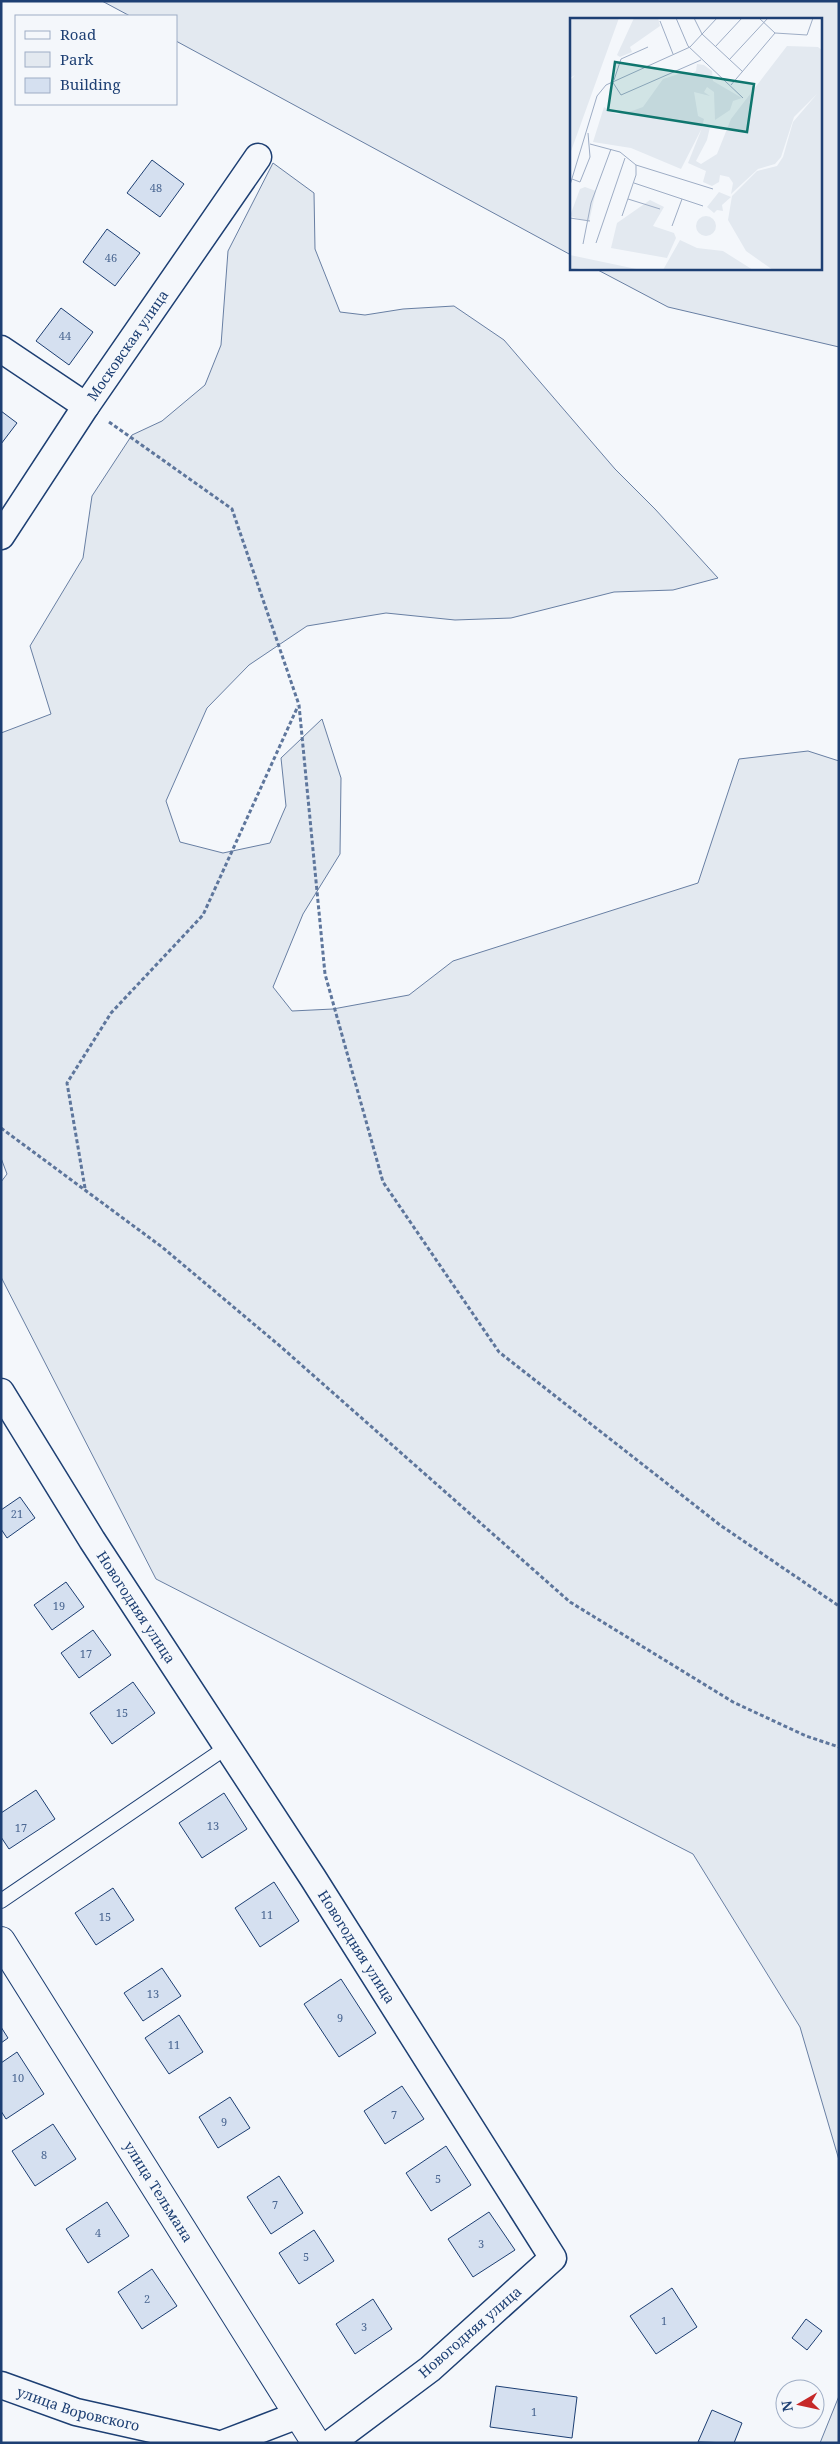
<svg xmlns="http://www.w3.org/2000/svg" width="840" height="2444" font-family="'Noto Serif',serif">
<rect width="100%" height="100%" fill="#f4f7fb"/>
<path fill="#e3e9f0" stroke="#687fa3" d="M102,1h737v346l-171,-40 -72,-38h225v-250h-250v236l-395,-214v-25h-46z
M273,163l41,30 1,56 25,63 25,3 38,-6 51,-3 50,34 111,129 40,40 63,69 -45,12 -59,2 -103,26 -56,2 -69,-7 -79,13 -58,39 -42,43 -41,93 14,41 43,11 47,-10 16,-37 -5,-48 41,-39 19,59 -1,76 -37,60 -30,73 19,24 41,-2 76,-14 44,-34 245,-78 41,-124 69,-8 31,10v1399l-39,-133 -107,-173 -537,-275 -155,-302v-95l6,-8 -6,-16v-425l50,-19 -21,-68 53,-88 9,-62 40,-61 30,-14 43,-36 16,-40 7,-94z
M839,2396v47h-19z"/>
<path fill="#d5e0f0" stroke="#1d3f73" d="M152,160l32,24 -24,33 -33,-24z
M107,229l33,24 -25,33 -32,-24z
M61,308l32,24 -24,33 -33,-24z
M1,411l16,12 -16,21z
M20,1497l15,21 -28,20 -6,-9v-19z
M66,1582l18,25 -32,23 -18,-25z
M93,1630l18,25 -32,23 -18,-25z
M133,1682l22,31 -43,31 -22,-31z
M36,1790l19,29 -46,30 -8,-12v-24z
M224,1793l23,36 -45,29 -23,-35z
M274,1882l25,39 -39,26 -25,-39z
M113,1888l21,32 -38,25 -21,-32z
M162,1968l19,28 -38,25 -19,-28z
M341,1979l35,54 -37,24 -35,-53z
M179,2015l24,37 -34,22 -24,-36z
M1,2027l7,11 -7,5z
M17,2052l27,42 -38,25 -5,-8v-48z
M402,2086l22,33 -39,25 -21,-33z
M230,2097l20,31 -32,20 -19,-31z
M53,2124l23,35 -41,27 -23,-35z
M446,2146l25,39 -40,26 -25,-38z
M279,2176l24,37 -32,21 -24,-37z
M107,2202l22,34 -41,27 -22,-34z
M489,2212l26,38 -42,27 -25,-38z
M314,2230l20,31 -35,23 -20,-31z
M152,2269l25,37 -35,23 -24,-37z
M672,2288l25,39 -41,27 -26,-38z
M373,2299l19,30 -37,25 -19,-30z
M806,2319l16,12 -15,19 -15,-12z
M496,2386l81,11 -5,41 -82,-11z
M712,2410l30,13 -8,20 -36,-1z"/>
<g fill="none" stroke-linecap="round" stroke-linejoin="round">
<defs>
<path id="lane" d="M1,1901l226,-154"/>
<g id="street">
<path d="M1,349l85,57"/>
<path id="s1" d="M1,536l85,-130 172,-249"/>
<path id="s2" d="M1,1392l91,148 221,338 240,380 -123,111 -99,74"/>
<path id="s3" d="M1,2385l75,27 138,31"/>
<path d="M225,2443l73,-28"/>
</g>
<g id="secondary">
<path id="s4" d="M1,1941l315,502"/>
</g>
</defs>
<use href="#lane" stroke="#1d3f73" stroke-width="16"/>
<use href="#street" stroke="#1d3f73" stroke-width="29"/>
<use href="#secondary" stroke="#1d3f73" stroke-width="30"/>
<path stroke="#5e769c" stroke-width="3" stroke-dasharray="4 2.5" stroke-linecap="butt" d="M109,422l123,87 67,196 26,269 58,208 116,170 221,173 119,81
M1,1128l161,119 118,99 290,256 163,100 73,34 33,11
M85,1188l-18,-105 44,-70 92,-98 95,-209"/>
<use href="#lane" stroke="#f4f7fb" stroke-width="14"/>
<use href="#street" stroke="#f4f7fb" stroke-width="26"/>
<use href="#secondary" stroke="#f4f7fb" stroke-width="28"/>
</g>
<g text-anchor="middle" stroke-width="4" stroke-linejoin="round" paint-order="stroke">
<g font-size="11" fill="#4b6792">
<text x="156" y="192">48</text>
<text x="111" y="262">46</text>
<text x="65" y="340">44</text>
<text x="17" y="1518">21</text>
<text x="59" y="1610">19</text>
<text x="86" y="1658">17</text>
<text x="122" y="1717">15</text>
<text x="213" y="1830">13</text>
<text x="21" y="1832">17</text>
<text x="267" y="1919">11</text>
<text x="105" y="1921">15</text>
<text x="153" y="1998">13</text>
<text x="340" y="2022">9</text>
<text x="174" y="2049">11</text>
<text x="18" y="2082">10</text>
<text x="394" y="2119">7</text>
<text x="224" y="2126">9</text>
<text x="44" y="2159">8</text>
<text x="438" y="2183">5</text>
<text x="275" y="2209">7</text>
<text x="98" y="2237">4</text>
<text x="481" y="2248">3</text>
<text x="306" y="2261">5</text>
<text x="147" y="2303">2</text>
<text x="664" y="2325">1</text>
<text x="364" y="2331">3</text>
<text x="534" y="2416">1</text>
</g>
<g font-size="14" fill="#1d3f73" stroke="#f4f7fb">
<text dy="5" stroke="none"><textPath href="#s1" startOffset="229">Московская улица</textPath></text>
<text dy="5" stroke="none"><textPath href="#s2" startOffset="254">Новогодняя улица</textPath></text>
<text dy="5" stroke="none"><textPath href="#s2" startOffset="659">Новогодняя улица</textPath></text>
<text dy="5" stroke="none"><textPath href="#s4" startOffset="296">улица Тельмана</textPath></text>
<text transform="translate(470 2332) rotate(-41)" y="5">Новогодняя улица</text>
<text dy="5" stroke="none"><textPath href="#s3" startOffset="81">улица Воровского</textPath></text>
</g>
</g>
<g transform="translate(570 18)">
<rect width="252" height="252" fill="#f4f7fb"/>
<path d="M0,0h49l-49,136v-74l5,-5 -5,3zM64,0h24l2,8 -30,21 2,5 -12,5 -3,-2zM217,28l31,1 5,4 -1,219h-49l-27,-19 -18,-31 4,-24 25,-25 20,-5 6,-9 10,-35 24,-28 -23,23 -13,40 -6,7 -17,5 -27,25 2,-11 -4,-6 -9,-2 -1,7 -7,4 -9,-4 3,-11 -18,-8 14,-35 -21,41 -50,-21 -38,-6 11,-35 12,7 16,-3 11,-4 20,-28 22,-7 8,1 3,-2 1,-7 7,1 8,6 1,10 29,17 -9,3 -3,9 -15,10 -1,-28 -7,-5 -3,5 6,4 -16,-4 4,24 6,3 -2,8h8l-3,13 -11,21 5,3 16,-10 14,-35zM15,169l11,4 -7,31 -19,-6 10,-27zM149,174l12,5 -9,8 1,6 -6,-1 -3,3 -7,-6zM80,182l14,7 -11,19 21,7 2,5 -9,20 -56,-10 6,-25zM126 208a10 10 0 1 1 20 0a10 10 0 1 1-20 0ZM110,222l17,8 26,3 30,19h-90zM0,237l71,15 -61,-2 -10,2z" fill="#e3e9f0"/>
<path fill="none" stroke="#9eadc5" stroke-width="1" d="M106,0l12,28 55,52M124,0l8,16 41,38M189,0l16,15 32,2 6,-17M90,3l13,33M145,29l27,-29M159,42l39,-42M44,62l7,-21 27,-12M42,63l9,14 80,-35M161,67l44,-52M20,126l30,8 16,13 77,24M2,161l8,3 10,-25 -2,-24M64,165l69,23M0,167l27,-89 9,-11 84,-38 27,-29M58,181l32,10M52,198l14,-41v-10M0,200l20,3M102,208l10,-27M26,225l29,-85M13,226l8,-41 20,-54"/>
<path fill="#0f766e" fill-opacity="0.15" stroke="#0f766e" stroke-width="2.5" d="M45,44l139,22 -7,48 -139,-22z"/>
<rect width="252" height="252" fill="none" stroke="#1d3f73" stroke-width="2.5"/>
</g>
<rect width="840" height="2444" fill="none" stroke="#1d3f73" stroke-width="5"/>
<rect x="15" y="15" width="162" height="90" fill="#f4f7fb" stroke="#9eadc5"/>
<rect x="25" y="31" width="25" height="8" fill="#f4f7fb" stroke="#9eadc5"/>
<text x="60" y="40" font-size="15" fill="#1d3f73">Road</text>
<rect x="25" y="52" width="25" height="15" fill="#e3e9f0" stroke="#9eadc5"/>
<text x="60" y="65" font-size="15" fill="#1d3f73">Park</text>
<rect x="25" y="78" width="25" height="15" fill="#d5e0f0" stroke="#9eadc5"/>
<text x="60" y="90" font-size="15" fill="#1d3f73">Building</text>
<g transform="translate(800 2404) rotate(261)"><circle r="24" fill="#f4f7fb" stroke="#9eadc5"/>
<path d="M0-4L9 19L0 12L-9 19Z" fill="#c62828"/>
<text y="-8" font-size="14" font-weight="bold" text-anchor="middle" fill="#1d3f73">N</text>
</g>
</svg>
